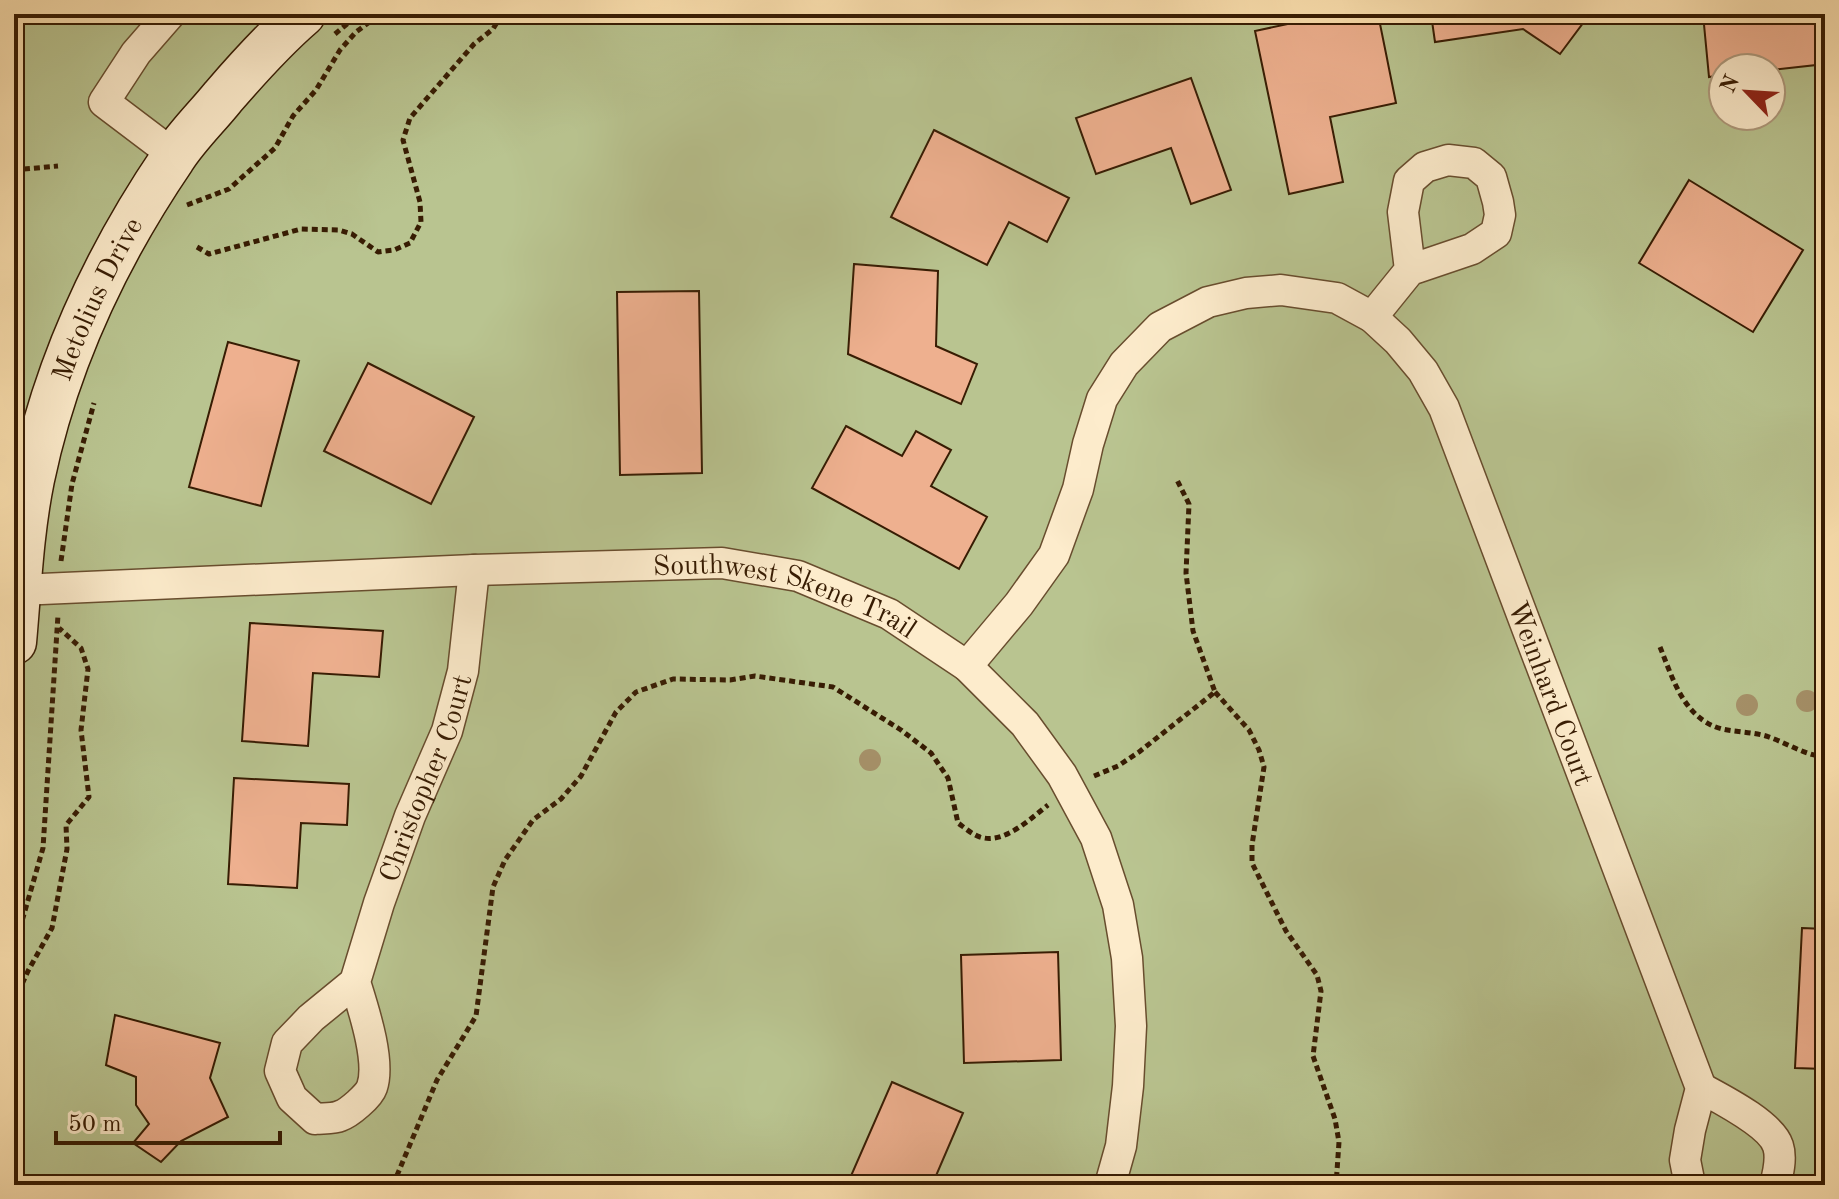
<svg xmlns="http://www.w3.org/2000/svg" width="1839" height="1199" font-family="'Old Standard TT',serif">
<rect width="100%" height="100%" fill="#fce1b0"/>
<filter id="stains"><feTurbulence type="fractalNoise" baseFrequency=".0025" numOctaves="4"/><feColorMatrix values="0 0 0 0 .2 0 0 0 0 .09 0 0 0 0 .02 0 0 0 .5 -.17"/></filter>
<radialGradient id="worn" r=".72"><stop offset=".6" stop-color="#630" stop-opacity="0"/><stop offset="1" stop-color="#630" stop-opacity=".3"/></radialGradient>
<path fill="#b9c490" stroke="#78704a" stroke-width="2" fill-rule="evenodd" d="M14,14h1811v1171h-1811zM1723,68h48v48h-48z"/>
<path fill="#eeb08f" stroke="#371c03" stroke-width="2" d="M1335,14h43l18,89 -66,14 13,65 -54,12 -34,-163z
M1431,14h157l1,1 -29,39 -37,-25 -88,13z
M1703,14h122v50l-54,6v-2h-48v7l-14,2z
M1191,78l40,112 -40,14 -20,-56 -75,26 -20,-56z
M934,130l135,68 -22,44 -38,-20 -22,43 -96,-48z
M1689,180l114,70 -50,82 -114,-69z
M854,264l84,7 -2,75 41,18 -16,40 -113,-50z
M699,291l3,182 -82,2 -3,-183z
M228,342l71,19 -38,145 -72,-19z
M368,363l106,54 -43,87 -107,-53z
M846,426l56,30 14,-25 35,19 -20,36 56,31 -28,52 -147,-81z
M250,623l133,8 -4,46 -66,-4 -5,73 -66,-5z
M234,778l115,6 -2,41 -46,-2 -4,65 -69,-4z
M1802,928l23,1v140l-30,-1z
M1058,952l3,108 -97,3 -3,-108z
M115,1015l105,28 -10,35 18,39 -47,24 -20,21 -28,-19 16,-19 -13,-19v-28l-30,-12z
M892,1082l71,31 -28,65 16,7h-104z"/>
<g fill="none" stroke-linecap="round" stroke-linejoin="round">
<defs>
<g id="street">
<path d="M170,14l-34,39 -32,49 70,53"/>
<path d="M1372,317l38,-47 62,-21 24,-16 4,-18 -2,-13 -7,-25 -17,-14 -26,-3 -23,7 -16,14 -6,31 7,58"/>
<path id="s1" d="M19,590l455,-20 248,-7 76,13 91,38 78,52 58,58 37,51 34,63 22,67 9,53 4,68 -3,60 -7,60 -11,39"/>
<path id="s2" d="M967,666l52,-62 35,-49 24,-66 10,-45 14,-45 22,-35 36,-37 48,-25 38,-9 35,-3 56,8 35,19 26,24 25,30 21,37 257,680 -11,42 -5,30 5,25"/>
<path id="s3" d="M355,982c8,26 26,79 17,105 -3,9 -23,26 -32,29 -7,3 -18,2 -25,3l-23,-21 -12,-27 7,-28 24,-25 44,-36 24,-79 31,-87 37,-85 16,-60 11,-101"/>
<path d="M1701,1088c20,11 70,36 77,58 4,12 0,28 -3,39"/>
</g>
<g id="secondary">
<path id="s4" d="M14,642c5,-55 7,-109 18,-163 24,-115 75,-224 141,-321 14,-22 34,-41 50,-61 25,-29 51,-58 80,-83"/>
</g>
</defs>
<use href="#street" stroke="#684d2e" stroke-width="33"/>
<use href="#secondary" stroke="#371c03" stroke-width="47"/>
<path stroke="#371c03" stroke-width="5" stroke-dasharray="6 4" stroke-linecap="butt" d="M335,34l24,-20
M14,170l44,-4
M187,205l42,-16 46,-41 18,-32 23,-26 24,-40 16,-18 24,-18
M197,247l12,7 92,-25 38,1 13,4 26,18 16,-2 16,-7 11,-21 -1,-20 -17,-62 7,-22 64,-74 19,-15 9,-15
M61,561l11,-77 22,-81
M1660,647c13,32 24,72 62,82 14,3 30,3 44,7 19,6 38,19 59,21
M1215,692l34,38 10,20 5,17 -12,78v18l34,68 31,44 4,16 -8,65 22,63 4,23 -3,43
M1094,776l24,-10 21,-14 76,-60 -22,-61 -7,-58 3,-69 -12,-24
M14,949l29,-101 15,-233
M14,1002l14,-31 24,-43 15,-79 -1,-24 23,-28 -8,-67 7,-61 -7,-21 -22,-20
M393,1185l44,-105 39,-64 17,-129 12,-27 28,-40 28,-21 20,-23 35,-64 20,-20 37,-13 57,1 25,-4 78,11 68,43 30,23 17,25 10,45c7,5 15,12 22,14 24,8 51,-19 68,-32"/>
<use href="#street" stroke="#fdeccc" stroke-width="30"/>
<use href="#secondary" stroke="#fdeccc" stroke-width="44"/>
</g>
<g fill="#a59068">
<circle cx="1807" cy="701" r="11"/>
<circle cx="1747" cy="705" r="11"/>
<circle cx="870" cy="760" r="11"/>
</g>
<g text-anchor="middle" stroke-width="6" stroke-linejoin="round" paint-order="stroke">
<g font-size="28" fill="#371c03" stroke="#fdeccc">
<text dy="10" stroke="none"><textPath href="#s4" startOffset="356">Metolius Drive</textPath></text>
<text dy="10" stroke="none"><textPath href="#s1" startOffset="772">Southwest Skene Trail</textPath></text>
<text dy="10" stroke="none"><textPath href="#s2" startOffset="1044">Weinhard Court</textPath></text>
<text dy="10" stroke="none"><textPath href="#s3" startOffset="574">Christopher Court</textPath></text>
</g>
</g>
<rect width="1839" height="1199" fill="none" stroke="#fce1b0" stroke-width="48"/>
<rect x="16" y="16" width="1807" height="1167" fill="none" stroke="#371c03" stroke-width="4"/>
<rect x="24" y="24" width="1791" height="1151" fill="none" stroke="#371c03" stroke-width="2"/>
<g transform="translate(1747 92) rotate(295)"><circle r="38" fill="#fdeccc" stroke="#ae997c" stroke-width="2"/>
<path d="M0-6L14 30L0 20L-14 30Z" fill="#8f2418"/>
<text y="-12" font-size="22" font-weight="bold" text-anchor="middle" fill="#371c03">N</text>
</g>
<path d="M56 1131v12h224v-12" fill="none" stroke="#371c03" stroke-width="4"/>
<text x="68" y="1131" font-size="24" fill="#371c03" stroke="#fdeccc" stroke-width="6" paint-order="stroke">50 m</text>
<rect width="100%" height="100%" filter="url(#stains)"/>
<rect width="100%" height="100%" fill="url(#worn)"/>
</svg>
